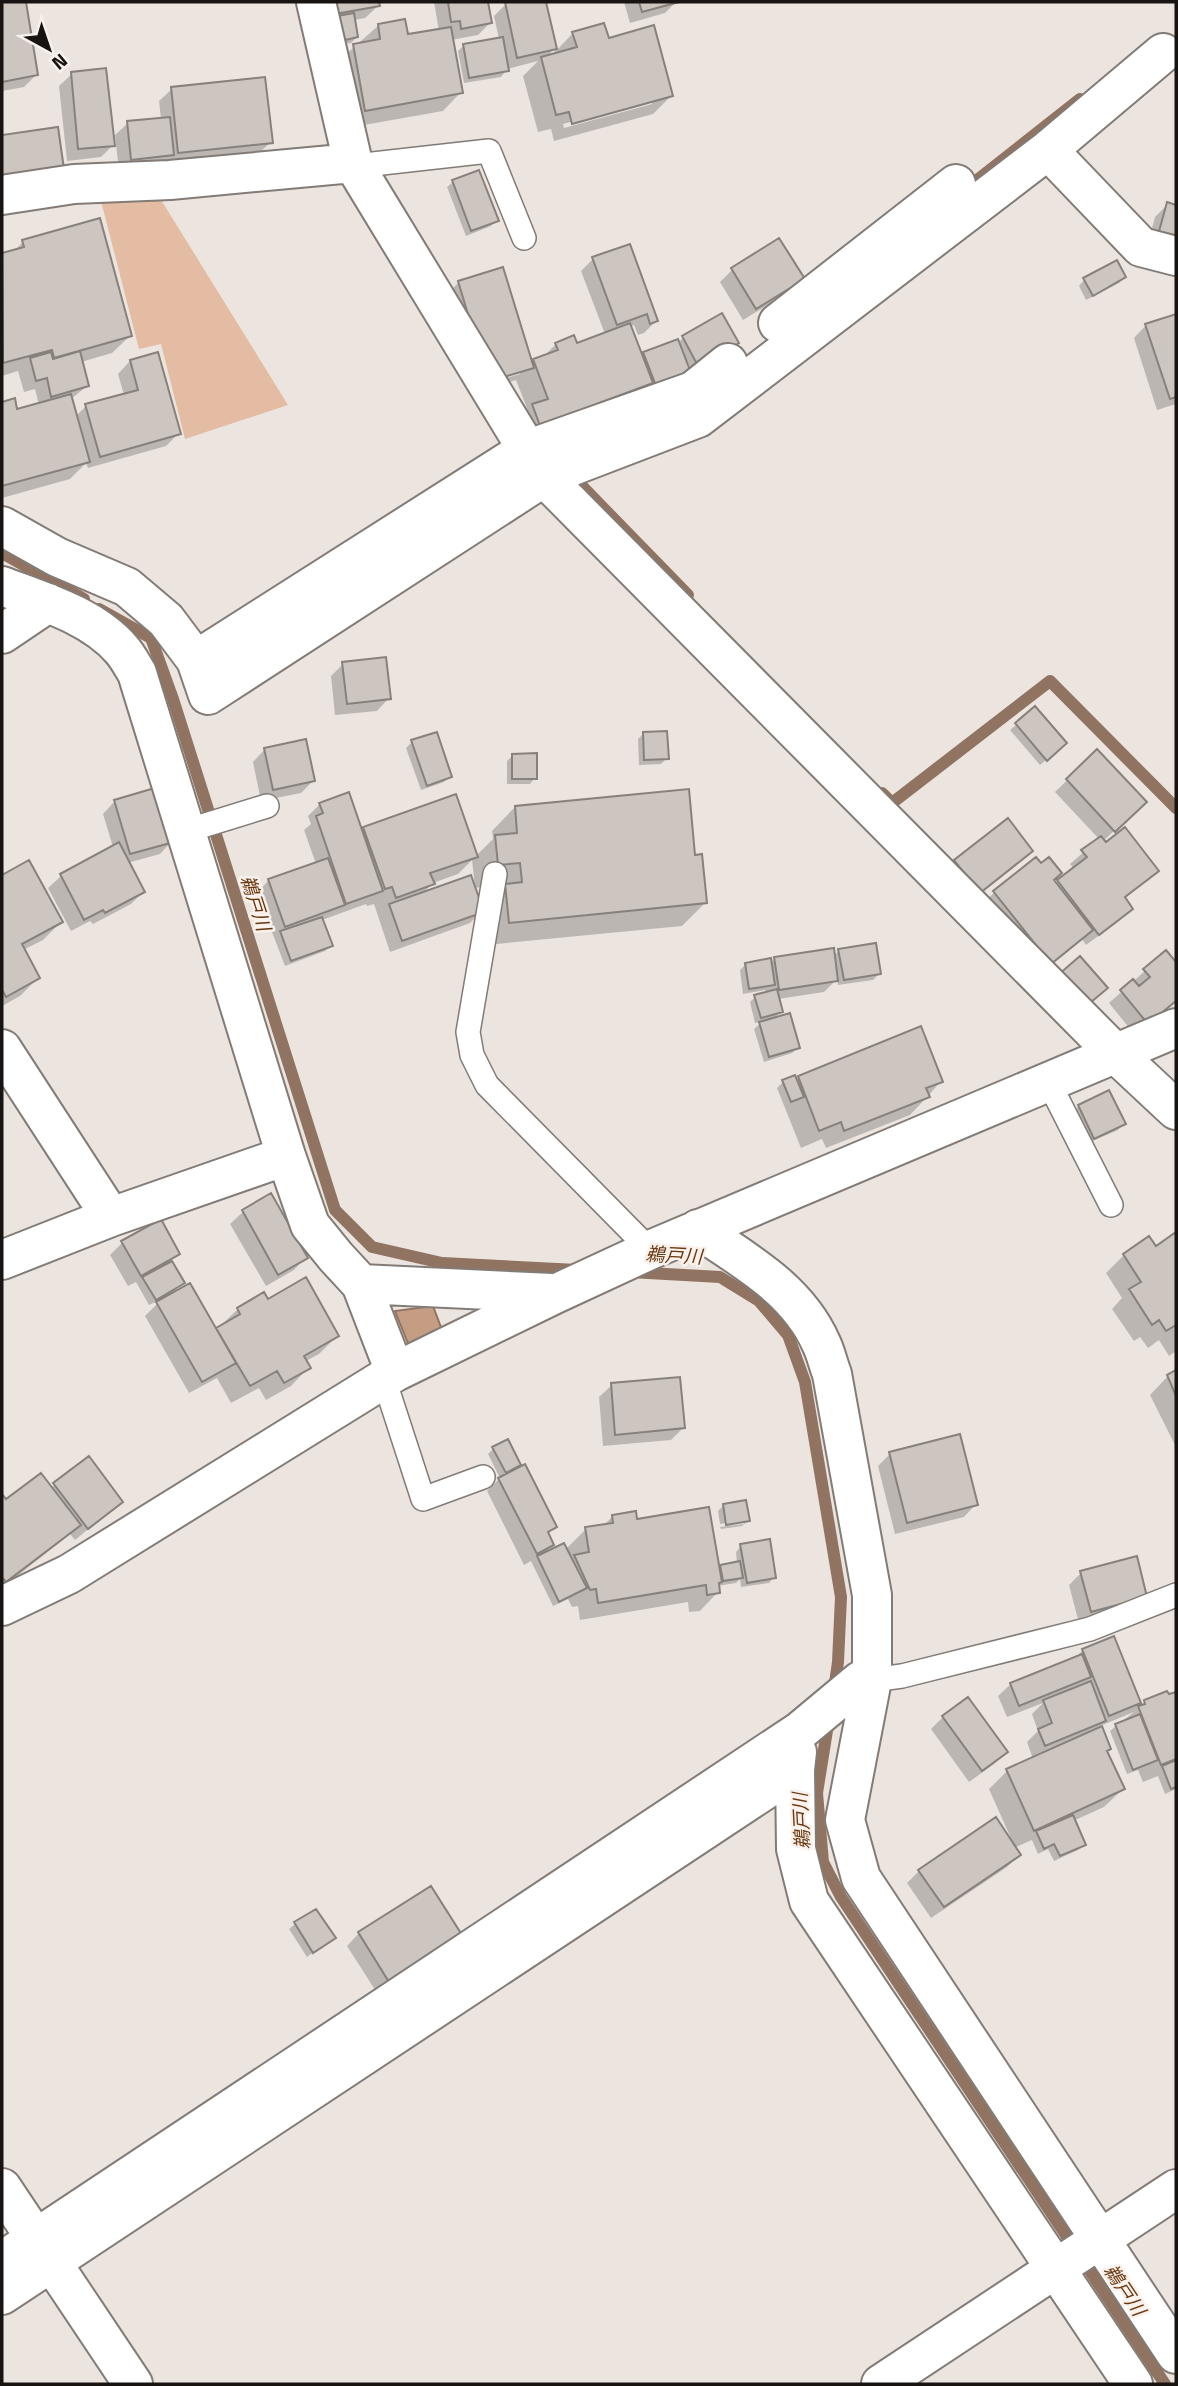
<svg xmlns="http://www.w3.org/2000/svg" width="1178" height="2386" font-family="'Titillium Web','Noto Sans JP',sans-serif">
<rect width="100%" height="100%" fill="#ece4df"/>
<path fill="#e3bca3" d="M158,195l130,210 -103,34 -24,-95 -22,5 -38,-148z"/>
<path fill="#c49d83" stroke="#907461" stroke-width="2" d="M433,1306l9,24 -33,16 -14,-35z"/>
<path fill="#0003" fill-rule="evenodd" d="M2,2h22l12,73 -12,12 -22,4z
M319,2h58l1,4 -13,12 -11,2 3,17 -6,6 -16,2z
M434,2h52l4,21 -12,12 -27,5 10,52 -18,19 -96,17 -12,-64 44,-39 27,11 33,-5z
M514,2h30l12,49 17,-18 34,7 64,56 -18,18 -99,27 -3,-12 -13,3 -15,-56 15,-15 -31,8 -6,8 -37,6 -6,-32 6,-6 35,-6 -5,-23 12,-12zM554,49l2,5 -9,3zM652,100v4l-88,24 -1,-4z
M624,2h52l-11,11 -35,10z
M72,74l41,71 -12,12 -34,4 -8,-75z
M172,89l99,53 -13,12 -139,17 -4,-36 13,-12 33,-4 -2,-18z
M453,182l43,38 -5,6 -25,10 -19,-49z
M1168,204l8,3v49l-29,-9 8,-30z
M779,241l24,37 -12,13 -48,29 -23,-38 12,-12z
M23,242l108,93 -19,18 -31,9 6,24 -16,13 5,17 10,-10 38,-11 -6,-21 12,-13 49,72 -13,13 -78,22 -2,-5 -16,16 -68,19v-94l12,-3 2,10 23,-6 -4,-16 -11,3 -6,-21 -16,5v-121l11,-3z
M593,259l63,62 -12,12 -6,2 -4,-10 -4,2 11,30 3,-4 34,-10 5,-5 54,5 -45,27 -5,-9 -2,1 -32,33 -4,-10 -17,16 -107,50 -10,-27 13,-13 -12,-31 -32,10 -37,-96 12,-12 72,82 12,-7 13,-13 20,1 29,-11 -24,-63zM520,370v4l-31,9z
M1124,277l-5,6 -33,17 -7,-14 5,-6z
M1176,316v88l-19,6 -23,-72 12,-13z
M343,664l46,34 -12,13 -42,4 -4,-39z
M1035,709l24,40 -19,16 -30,-35z
M643,734l24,24 -6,6 -22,1 -1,-26z
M412,742l38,35 -6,5 -23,8 -15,-42z
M265,749l48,32 -12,12 -40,8 -8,-39z
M1097,751l36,63 -30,27 54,30 -33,28 7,9 -12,13 -33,24 -4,-6 -44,36 -56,-71 13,-12 57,-12 3,4 19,-15 -4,-5 29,-25 -44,-47z
M513,755l22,23 -5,6h-23v-23z
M115,801l57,40 -12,13 -33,9 16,29 -12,12 -38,20 -3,-3 -19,10 -23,-43 13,-12 52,-29 -10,-33z
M320,804l41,28 3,-4 112,28 17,-17 -1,-8 23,-24 179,50 11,46 -23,23 -196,19 -3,-35 -13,13 -80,29 -16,-48 -7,2 -1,-2 -44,16 9,25 -6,6 -40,15 -28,-73 12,-13 47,-16 -12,-34 7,-6 -3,-8zM472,860l3,27 -54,8 12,-12 25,-9zM497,885l-15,25 -8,-22z
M1031,851l-64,53 -24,-30 12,-13z
M29,863l32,59 -18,18 -20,10 15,28 -18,18 -18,10v-129z
M839,950l40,24 -6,6 -35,5 -1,-6 -13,13 -46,7 3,12 -8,9 25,27 -6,6 -28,9 -10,-33 9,-8 -8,2 -5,-21 5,-5 11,-3 -1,-4 -22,4 -3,-24 6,-6 24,-1 5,-4 58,-2z
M1166,952l10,13v35l-41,35 -26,-32z
M920,1029l21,52 -13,15 -18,19 -84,33 -4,-9 -21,9 -24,-60 6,-6 13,-2z
M1079,1106l44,18 -5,6 -30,13 -15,-31z
M270,1196l36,61 -12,13 -28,16 -36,-62 13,-12z
M1176,1235v116l-7,5 -10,-16 -11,8 -8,-11 -6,4 -22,-32 10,-11 -16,-25 18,-18 31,-7z
M122,1243l56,10 -8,8 12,22 -10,10 43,38 23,-22 29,-8 70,35 -18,18 -13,7 3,6 -18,19 -25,14 -7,-12 -28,15 -14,-25 -28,15 -44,-77 17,-17 -13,6 -13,-23 -8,4 -18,-31z
M1176,1372v75l-26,-52 18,-19z
M612,1385l71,43 -12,12 -68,6 -4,-49z
M493,1449l26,15 -7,8 43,55 -8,8 5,10 -10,10 24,-6 20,-20 17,-3 10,-10 23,5 82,48 3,-3 16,-3 -1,-11 5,-6 33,31 -5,6 -28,4 -1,-8 -4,4 -19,3 1,6 -18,19 -11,1 -1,-10 -108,18 -2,-14 -6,1 -4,-8 -15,7 -22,-45 -7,4 -37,-74 13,-13 -12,-24z
M890,1454l86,50 -12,13 -69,17 -17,-68z
M89,1459l32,43 -46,38 -5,-6 -68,54v-91l3,5 46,-14z
M724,1505l24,16 -6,5 -21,3 -1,-2 24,-3v-4l-24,4 -2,-13z
M1081,1573l64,23 -66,27 -10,-38z
M1113,1638l27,68 5,-4 31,-9v96l-11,5 -7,-18 -15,6 -5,-12 -11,4 -17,-43 24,-19 -34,14 9,23 -3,3 17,37 -19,18 -31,14 11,23 -6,6 -24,11 -6,-12 -10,5 -6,-14 -18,8 5,7 -12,12 -76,51 -24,-35 12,-12 94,-28 -24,-54 18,-18 26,-12 -6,-17 11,-11 -6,-17 11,-11 -36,14 -9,-21 13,-12 63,-25 9,-9z
M943,1717l63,35 -12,12 -25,18 -38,-53z
M295,1924l38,14 -26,19 -18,-28z
M359,1933l101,2 -83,58 -30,-47z"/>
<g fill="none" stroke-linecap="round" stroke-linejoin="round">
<path stroke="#907461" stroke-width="12" d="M962,192l118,-93
M577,481l111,114
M2,553l82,46
M99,609l52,29 22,61 162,511 37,37 70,16 135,7
M882,793l10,10 158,-122 126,127
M630,1272l90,5 39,24 29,34 17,47 36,215 -3,65 -4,28
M829,1718l-12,75 6,69 18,35 324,487"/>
</g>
<path fill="#ccc5c0" stroke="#87807b" stroke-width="2" d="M2,2h24l12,73 -36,7z
M333,2h46l1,4 -45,8z
M448,2h40l4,21 -31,6 -1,-8 -9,1z
M505,2h41l11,47 -40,9z
M639,2h40l-37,10z
M354,13l4,24 -17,4 -4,-25z
M405,19l3,15 43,-7 12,66 -98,18 -12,-67 27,-5 -2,-15z
M604,23l5,15 45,-13 19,71 -101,28 -3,-12 -13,3 -15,-58 36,-10 -5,-15z
M503,37l6,34 -40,7 -6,-34z
M106,68l9,78 -37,3 -7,-77z
M265,77l8,66 -95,10 -7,-66z
M170,117l4,38 -43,5 -4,-39z
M58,127l6,42 -62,8v-42z
M479,170l20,51 -28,10 -19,-51z
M1167,202l9,3v36l-18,-6z
M100,218l32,118 -78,22 -2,-8 -49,13 -1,-110 22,-6 -2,-7z
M779,238l26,41 -49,30 -25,-41z
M630,244l28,77 -8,3 -3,-10 -30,11 -25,-68z
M1117,260l9,17 -33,19 -10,-18z
M503,267l31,101 -37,11 -16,-21 -23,-77z
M722,313l17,30 -41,23 -16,-30z
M1176,314v83l-6,2 -25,-75z
M630,323l23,60 -54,20 3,8 -59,23 -11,-30 16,-5 -15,-40 25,-9 -3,-7 19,-8 3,8z
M678,339l15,39 -35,13 -15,-39z
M80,351l9,35 -38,11 -4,-19 -11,3 -6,-23 21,-6 2,7z
M158,352l23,82 -81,23 -15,-53 53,-14 -8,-30z
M71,394l19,68 -88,24v-84l13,-4 2,11z
M386,657l5,42 -44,5 -5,-42z
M1035,706l32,37 -20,18 -32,-38z
M667,731l2,28 -25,1 -1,-28z
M437,732l15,45 -25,9 -16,-46z
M306,739l9,42 -42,9 -9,-42z
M1097,749l50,53 -32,30 -49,-53z
M537,753v26h-25v-25z
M158,787l16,55 -44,12 -16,-54z
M689,789l6,66 7,-1 5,49 -198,20 -4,-39 17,-2 -2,-19 -22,2 -3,-30 22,-2 -2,-27z
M349,792l34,99 -37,13 -30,-88 7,-3 -4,-10z
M456,794l22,63 -48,16 5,11 -39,14 -4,-11 -7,2 -22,-62z
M1008,818l25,33 -53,42 -26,-33z
M1125,827l34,44 -34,26 8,12 -34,26 -42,-55 30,-23 -6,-7 20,-14 5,6z
M119,842l26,50 -40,21 -2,-3 -19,10 -24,-46z
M1036,857l5,6 8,-6 13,16 -8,7 39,50 -42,34 -58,-73z
M328,858l17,47 -60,22 -17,-48z
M29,860l34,62 -41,22 18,34 -34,19 -4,-7v-115z
M471,875l13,37 -82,29 -13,-37z
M322,917l11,29 -42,15 -11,-30z
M876,943l5,31 -37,6 -6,-31z
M834,948l4,33 -59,9 -5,-33z
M1166,950l10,12v39l-28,23 -28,-34 13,-11 6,7 11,-9 -7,-8z
M1080,956l28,32 -23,19 -27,-32z
M771,958l4,27 -26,4 -4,-26z
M777,989l6,23 -22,6 -7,-23z
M790,1013l10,35 -31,9 -10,-35z
M921,1026l22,56 -17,6 4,9 -86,34 -3,-9 -22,9 -21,-55z
M795,1075l9,22 -13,5 -9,-22z
M1109,1090l17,34 -32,15 -16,-34z
M271,1193l37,65 -30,17 -36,-65z
M161,1219l19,35 -39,22 -20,-35z
M1176,1232v93l-10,6 -7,-11 -7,5 -23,-36 12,-7 -18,-28 26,-18 7,10z
M172,1261l13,22 -29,17 -14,-23z
M306,1277l33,59 -35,20 7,12 -27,15 -7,-12 -27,15 -34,-58 24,-14 -3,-6 27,-16 4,7z
M190,1283l46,80 -34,19 -46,-80z
M1176,1370v26l-9,-21z
M680,1377l5,51 -70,7 -4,-52z
M960,1434l18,71 -71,18 -18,-71z
M508,1439l13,26 -15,8 -14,-26z
M89,1456l34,46 -35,27 -35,-46z
M525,1464l32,63 -9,5 6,13 -17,9 -39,-76z
M41,1473l40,52 -75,57 -4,-5v-83l4,5z
M746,1500l4,21 -24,4 -3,-21z
M709,1507l13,75 -3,1 1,10 -13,2 -1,-10 -108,18 -2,-14 -6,1 -16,-35 15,-3 -4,-25 28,-4 -1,-8 24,-4 1,8z
M770,1539l6,39 -29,5 -7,-39z
M564,1543l23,45 -28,14 -22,-46z
M1137,1556l10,41 -56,15 -11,-41z
M740,1561l3,17 -20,3 -3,-16z
M1114,1636l27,67 -32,13 -27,-67z
M1082,1654l9,23 -72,29 -9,-23z
M1091,1681l15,40 -61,25 -7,-17 14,-6 -9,-23z
M1167,1691l2,3 7,-2v67l-15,6 -23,-59 7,-2 -1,-4z
M968,1697l40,55 -26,19 -40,-55z
M1140,1714l18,46 -25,10 -18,-46z
M1102,1726l9,23 -4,2 18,38 -91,42 -28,-62z
M1176,1760v27l-5,2 -9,-23z
M1073,1815l13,30 -26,11 -6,-12 -10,5 -8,-18z
M996,1817l25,38 -77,52 -26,-37z
M431,1886l31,49 -73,47 -31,-50z
M316,1909l20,29 -23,15 -19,-31z"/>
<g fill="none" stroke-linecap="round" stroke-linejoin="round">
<defs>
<path id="lane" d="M355,166l134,-15 35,87
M186,831l81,-25
M495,874l-27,158 4,23 15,30 163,165
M1048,1081l63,124
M384,1379l39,120 60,-22
M872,1680l30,-4 188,-47 86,-34"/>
<path id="street" d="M316,2l37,161 191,314 571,576 61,57
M1048,150l93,97 35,9
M2,195l72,-11 96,-4 183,-17
M778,323l178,-139
M2,526l55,31 70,30 39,33 30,40 12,35 336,-218 154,-59 350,-268 115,-97
M2,586c40,15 91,30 120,64 6,7 10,15 15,23l149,483 24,69 26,32 25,27 34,88
M2,634l46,-31
M196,660l330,-210 167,-59 35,-28
M2,1049l109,168
M698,1229c47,32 99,60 123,114 5,10 7,21 11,31l40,221v85l-27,140 16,58 315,476
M2,1260l109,-43 175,-61
M361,1284l191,9
M2,1606l67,-32 326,-202 160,-78 95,-44 526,-222
M797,1752l-2,18 1,79 13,52 324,483
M2,2261l798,-530 60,-50 12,-1
M2,2295l793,-525
M881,2384l295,-195"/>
<path id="secondary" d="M2,2188l131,196"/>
</defs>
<use href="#lane" stroke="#827b76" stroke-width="26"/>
<use href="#street" stroke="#827b76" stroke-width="42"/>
<use href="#secondary" stroke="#827b76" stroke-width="42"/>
<use href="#lane" stroke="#fff" stroke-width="23"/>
<use href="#street" stroke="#fff" stroke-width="38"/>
<use href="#secondary" stroke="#fff" stroke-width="38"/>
</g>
<g text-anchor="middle" stroke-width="5" stroke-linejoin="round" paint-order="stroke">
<g font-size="19" font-style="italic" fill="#6a370e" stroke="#f9f1ec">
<text transform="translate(256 903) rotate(72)" y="7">鵜戸川</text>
<text transform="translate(674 1255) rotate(3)" y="7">鵜戸川</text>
<text transform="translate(801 1821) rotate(-93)" y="7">鵜戸川</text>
<text transform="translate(1125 2290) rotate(56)" y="7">鵜戸川</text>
</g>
</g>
<rect width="1178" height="2386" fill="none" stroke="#171412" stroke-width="7"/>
<g transform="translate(49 49) rotate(140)" stroke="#f9f1ec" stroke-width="5" paint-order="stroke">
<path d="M0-5L12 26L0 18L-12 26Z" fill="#171412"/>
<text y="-10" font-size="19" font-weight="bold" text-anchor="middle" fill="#171412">N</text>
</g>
</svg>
